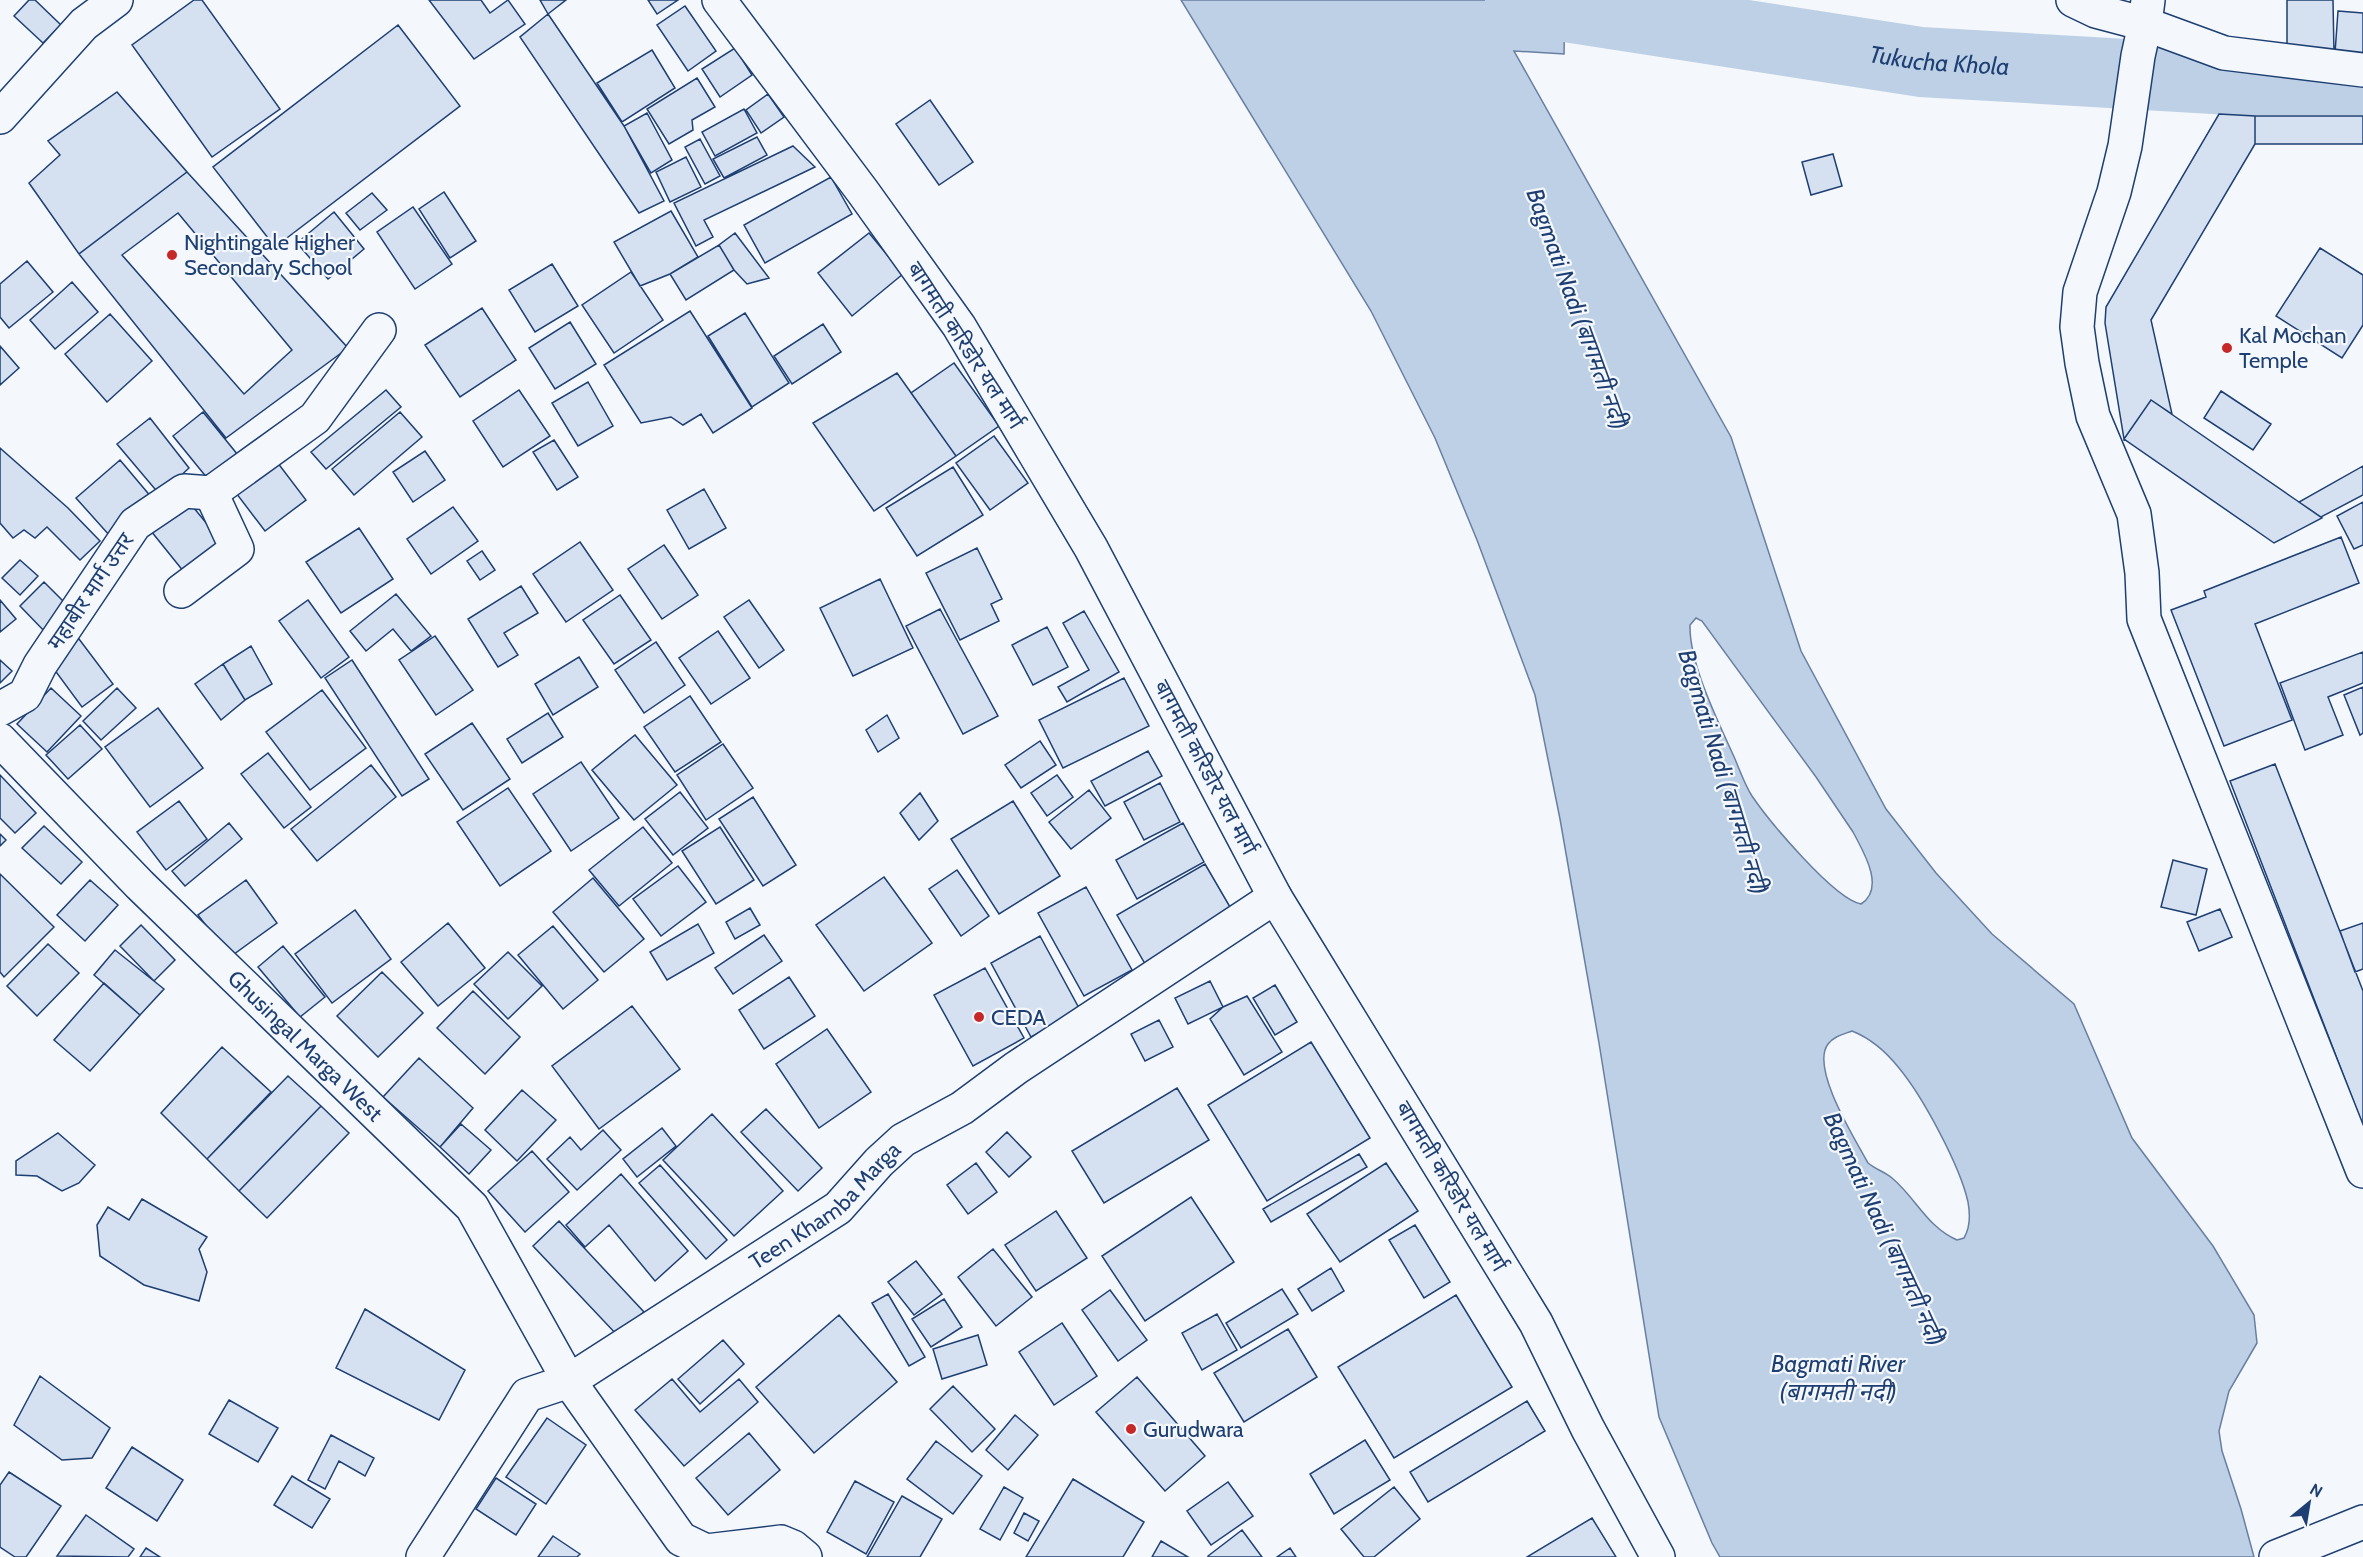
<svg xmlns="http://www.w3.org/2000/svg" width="2363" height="1557" font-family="Cabin,'Noto Sans Devanagari',sans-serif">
<rect width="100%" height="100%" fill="#f4f7fb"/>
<path fill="#bed0e5" stroke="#687fa3" stroke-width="1.5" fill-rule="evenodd" d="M1181,0h384l-1,54 -50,-3 217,386 70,214 85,158 50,64 56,61 82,70 58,134 81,108 41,69 3,28 -28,48 -10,40 3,20 19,58 13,48h-534l-8,-14 -53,-126 -60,-374 -39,-224 -25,-124 -58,-155 -42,-102 -64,-127zM1696,618l6,3 114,156 37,55c10,19 33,56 8,72 -27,-5 -92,-83 -109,-108 -7,-11 -12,-25 -17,-37 -16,-36 -46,-95 -45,-134zM1852,1031c18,7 35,22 47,37 24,29 61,98 69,134 2,11 2,26 -4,36l-7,2c-30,-13 -41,-42 -65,-62 -7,-6 -17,-9 -24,-15 -13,-24 -58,-95 -40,-119 6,-8 16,-10 24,-13z"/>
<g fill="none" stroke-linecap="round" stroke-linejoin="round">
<path stroke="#bed0e5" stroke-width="70" id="s1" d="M1520,0l401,62 310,18h132"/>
</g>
<path fill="#d5e0f0" stroke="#1d3f73" stroke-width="1.5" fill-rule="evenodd" d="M29,0h6l26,25 -18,18 -29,-27z
M194,0h8l78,109 -68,48 -80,-112z
M429,0h52l9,13 18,-13 17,24 -51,35z
M540,0h26l-18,14z
M648,0h30l-21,14z
M2287,0h46l1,54h-47z
M685,6l31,45 -28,20 -31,-46z
M2338,11l25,2v42l-28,-2z
M548,14l76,112 40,75 -25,12 -119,-176z
M398,25l62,81 -185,141 -62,-80z
M735,48l17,27 -32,22 -18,-28z
M652,50l23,38 -53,34 -25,-39z
M697,78l18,29 -23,13 1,10 -24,14 -22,-35z
M117,92l70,80 -108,82 -50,-71 31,-28 -12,-14z
M768,94l16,23 -23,16 -15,-23z
M930,100l43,62 -34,23 -43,-61z
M744,109l13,24 -42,23 -13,-24z
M647,113l25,47 -21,13 -27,-47z
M2219,114l36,2v28l-104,176 21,94 -21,-14 -27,39 -19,-116 1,-16z
M2255,116h108v28h-108z
M757,137l10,18 -43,23 -11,-19z
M700,139l20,37 -15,8 -20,-37z
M793,146l22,21 -111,53 9,17 -17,9 -22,-43z
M1833,154l9,32 -31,9 -9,-33z
M686,157l15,30 -31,15 -14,-30z
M187,172l161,176 -122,90 -147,-184zM178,213l114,137 -48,44 -122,-139z
M831,177l21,37 -87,49 -21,-38z
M444,192l32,49 -26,17 -31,-49z
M372,193l15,17 -27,20 -14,-17z
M413,207l39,57 -37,25 -38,-57z
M671,211l27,46 -28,17 -30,12 -26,-44z
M334,212l30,37 -36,30 -31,-36z
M735,233l34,45 -22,6 -13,-14 -15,-25z
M869,233l34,41 -51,42 -34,-43z
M719,245l15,25 -48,30 -16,-26z
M2320,248l43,27v50l-21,33 -66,-42z
M27,261l26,31 -44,36 -9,-11v-33z
M552,264l26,42 -43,26 -26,-42z
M631,272l32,48 -49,33 -32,-48z
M72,282l26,30 -43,37 -25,-29z
M482,308l34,52 -56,37 -35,-52z
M690,311l62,97 -39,25 -12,-19 -18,11 -12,-8 -30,6 -37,-58z
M745,313l44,70 -37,24 -44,-71z
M110,314l42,47 -45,41 -42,-48z
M570,322l26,42 -41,25 -26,-41z
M823,324l18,28 -49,32 -18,-28z
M0,346l19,22 -19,17z
M954,363l45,63 -43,30 -45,-63z
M897,373l59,83 -82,55 -61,-88z
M588,382l25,44 -35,20 -26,-43z
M386,390l15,17 -75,62 -15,-17z
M519,390l31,46 -47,31 -30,-46z
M2221,391l50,33 -18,26 -49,-32z
M2151,400l148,102 23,16 -48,25 -150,-104z
M203,412l39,48 -30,24 -39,-48z
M400,412l22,25 -68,58 -22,-26z
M150,418l39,50 -29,27 -43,-51z
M994,436l34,47 -38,27 -34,-47z
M554,440l24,37 -21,13 -24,-38z
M0,448l68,60 32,33 -20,19 -33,-33 -12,11 -11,-8 -11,8 -13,-15z
M425,451l20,29 -32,22 -20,-30z
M274,458l32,42 -41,31 -32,-42z
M120,460l32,38 -42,38 -34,-38z
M2363,466v29l-42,22 -22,-15z
M953,467l30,48 -66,41 -31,-48z
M704,489l22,39 -37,21 -22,-39z
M184,496l42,51 -38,30 -41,-51z
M2363,502v43l-9,4 -17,-33z
M453,507l25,34 -47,33 -24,-35z
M359,528l34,51 -52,34 -35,-51z
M2341,537l18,46 -104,41 37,96 -68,26 -53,-136 35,-13 -2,-6z
M580,542l33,48 -47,32 -33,-48z
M664,545l34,50 -36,24 -34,-50z
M977,548l25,51 -11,5 8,17 -39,19 -34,-67z
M482,551l13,19 -15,10 -13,-19z
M20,560l18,16 -18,19 -18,-17z
M880,579l33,69 -60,28 -33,-68z
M44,582l27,27 -24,25 -27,-28z
M521,586l17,27 -34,20 14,22 -20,12 -30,-48z
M396,594l35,42 -20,15 -18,-22 -27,22 -16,-20z
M620,595l31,45 -37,24 -31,-44z
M0,600l16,19 -16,13z
M308,600l41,57 -28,21 -42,-57z
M749,600l35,50 -25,18 -35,-51z
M940,609l58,107 -35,18 -57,-108z
M1084,611l35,61 -52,30 -9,-15 31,-17 -26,-47z
M1047,627l21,40 -35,18 -21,-40z
M718,631l32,47 -39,26 -32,-46z
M435,636l38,54 -37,25 -37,-55z
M79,639l34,45 -31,23 -34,-46z
M656,642l29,43 -41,28 -29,-43z
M251,646l21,38 -27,16 -22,-36z
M2363,652v31l-35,14 15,38 -38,15 -25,-67z
M579,657l19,30 -45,28 -18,-31z
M0,660l12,11 -12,12z
M352,660l77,119 -27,17 -77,-118z
M223,664l22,36 -24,20 -26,-36z
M1124,678l25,48 -86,42 -24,-48z
M2363,687v46l-3,2 -16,-40z
M51,688l30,28 -34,36 -30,-28z
M117,688l19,20 -35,32 -18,-19z
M322,690l44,58 -56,42 -44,-58z
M690,696l31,46 -46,30 -31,-45z
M158,708l45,60 -53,39 -45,-60z
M548,713l15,24 -41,26 -15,-24z
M887,715l12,23 -21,14 -12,-22z
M472,723l38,56 -47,31 -38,-56z
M80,725l22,24 -34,30 -22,-24z
M635,735l42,50 -43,35 -42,-50z
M1040,741l16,24 -35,23 -16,-23z
M723,744l30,44 -47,32 -29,-45z
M1148,751l14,25 -57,30 -14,-25z
M268,753l43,54 -27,21 -43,-54z
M581,762l38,56 -48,33 -38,-57z
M2275,764l88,227v135l-133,-345z
M371,765l25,32 -79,64 -26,-32z
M0,775l36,38 -21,20 -15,-15z
M1057,775l16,22 -26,19 -16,-23z
M1160,783l20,39 -36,18 -20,-38z
M508,788l43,63 -51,35 -43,-64z
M1089,790l22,28 -40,31 -22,-27z
M680,792l28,36 -35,27 -28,-36z
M920,793l18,28 -19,19 -19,-27z
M753,797l43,68 -33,21 -44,-67z
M179,801l28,38 -41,31 -29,-38z
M1013,801l47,75 -61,38 -48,-75z
M229,823l13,16 -57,47 -13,-15z
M1183,823l21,39 -67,37 -21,-39z
M44,826l38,36 -21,22 -39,-36z
M643,827l29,36 -53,43 -30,-36z
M720,827l34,53 -38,24 -34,-53z
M0,834l6,6 -6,6z
M2173,860l34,9 -11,46 -35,-8z
M1205,864l32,55 -89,50 -31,-54z
M678,866l28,36 -45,34 -28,-37z
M957,870l32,46 -28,20 -32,-47z
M0,874l54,53 -50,50 -4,-5z
M884,877l48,66 -68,48 -48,-66z
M593,878l51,61 -40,33 -51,-60z
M90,880l28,25 -33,36 -28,-26z
M246,880l31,43 -47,34 -32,-42z
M1086,887l46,83 -48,26 -46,-83z
M750,908l10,17 -25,14 -9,-17z
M2220,909l12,28 -33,14 -12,-29z
M355,910l36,49 -59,44 -37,-49z
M448,923l37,45 -47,38 -37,-44z
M2363,923v46l-8,3 -15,-41z
M698,924l16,29 -47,27 -17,-28z
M141,925l34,35 -21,21 -34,-35z
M553,926l45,54 -35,29 -45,-54z
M764,935l18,26 -49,33 -18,-26z
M1040,936l40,74 -49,27 -40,-74z
M48,944l31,29 -42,43 -30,-30z
M283,946l42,51 -25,20 -42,-50z
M115,950l49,39 -24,26 -46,-40z
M508,952l34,34 -34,33 -34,-35z
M985,968l39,70 -51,28 -39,-71z
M382,972l41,41 -45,44 -41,-41z
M789,977l26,39 -51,33 -25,-39z
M1210,981l13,26 -35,17 -13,-26z
M104,983l36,32 -50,56 -36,-31z
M1275,985l22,37 -22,13 -22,-37z
M473,991l47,46 -35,37 -48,-46z
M1247,996l35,56 -38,23 -34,-56 13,-12z
M632,1006l48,63 -81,60 -47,-63z
M1159,1020l14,27 -28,14 -14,-27z
M827,1029l44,63 -52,36 -43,-64z
M1311,1042l59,96 -103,63 -59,-96z
M222,1047l49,45 -64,67 -46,-46z
M419,1058l54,50 -33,39 -57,-50z
M288,1076l33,30 -82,85 -32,-32z
M1177,1088l32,52 -105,63 -32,-52z
M522,1090l34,30 -39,41 -32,-31z
M321,1106l28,27 -82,85 -28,-27z
M766,1109l56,59 -24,23 -57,-59z
M712,1114l71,77 -49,45 -71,-76z
M461,1124l30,26 -22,24 -29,-27z
M662,1128l14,18 -39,31 -14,-18z
M603,1130l18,20 -44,40 -30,-31 23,-22 11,13z
M1007,1132l24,25 -22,20 -23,-25z
M58,1133l37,32 -16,18 -17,8 -25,-15 -21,-1v-14z
M532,1151l37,41 -44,40 -37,-41z
M1359,1154l8,13 -96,55 -8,-13z
M976,1163l21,29 -29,22 -21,-29z
M1386,1163l32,48 -78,51 -33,-48z
M660,1165l67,75 -21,19 -67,-76z
M621,1174l67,77 -33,30 -46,-56 -24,22 -19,-22z
M1191,1197l43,65 -89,59 -43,-65z
M142,1199l65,38 -8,12 8,23 -8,29 -55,-16 -44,-29 -3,-31 11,-18 21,13z
M1056,1211l31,47 -51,33 -31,-46z
M559,1221l85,91 -26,24 -85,-90z
M1415,1225l35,57 -26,16 -35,-58z
M993,1249l39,48 -36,29 -38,-49z
M916,1261l26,33 -28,21 -26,-33z
M1331,1268l13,23 -32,20 -14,-22z
M1282,1289l16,25 -57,34 -15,-25z
M1110,1290l37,50 -29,21 -36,-51z
M888,1294l37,63 -16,9 -37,-63z
M1456,1295l56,92 -118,71 -56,-91z
M944,1299l18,28 -31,20 -19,-28z
M365,1309l100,61 -26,50 -103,-52z
M1217,1314l20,36 -35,20 -20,-37z
M839,1315l58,67 -83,71 -58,-66z
M1062,1323l35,53 -43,29 -35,-53z
M1288,1329l29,48 -73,45 -30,-49z
M978,1335l9,30 -45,14 -9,-30z
M723,1340l21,24 -44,40 -22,-25z
M40,1376l70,52 -18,30 -30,2 -48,-35z
M1137,1377l68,79 -40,35 -69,-79z
M672,1379l28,33 39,-33 19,23 -74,64 -49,-56z
M953,1386l42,43 -23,23 -42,-43z
M229,1400l49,28 -20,34 -49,-28z
M1527,1401l18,30 -117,71 -18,-30z
M1015,1415l23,20 -30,35 -22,-20z
M547,1418l39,27 -40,59 -40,-27z
M749,1433l31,37 -52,45 -32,-37z
M331,1435l43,23 -9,18 -26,-15 -14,28 -17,-9z
M1365,1440l25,40 -56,34 -24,-40z
M936,1441l46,35 -29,38 -46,-35z
M132,1447l51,33 -26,41 -51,-33z
M9,1472l52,34 -35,51h-11l-15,-10v-62z
M292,1476l38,23 -18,29 -38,-23z
M496,1478l40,26 -20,31 -40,-26z
M1073,1479l71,43 -21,35h-97z
M855,1481l39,21 -28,52 -39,-22z
M1228,1482l25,34 -42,29 -24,-34z
M1004,1487l19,11 -23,42 -20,-11z
M1394,1487l26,32 -46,38h-10l-23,-28z
M902,1496l40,23 -22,38h-53z
M1024,1513l15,8 -11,20 -14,-8z
M86,1515l48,34 -6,8 -71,-1z
M1592,1518l24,39h-89z
M1242,1530l20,27h-54v-1z
M553,1536l27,18 -3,3h-39z
M1161,1541l27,16h-36z
M146,1548l14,9h-20z
M1290,1548l6,9h-19z"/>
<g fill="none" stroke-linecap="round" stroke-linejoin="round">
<defs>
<g id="minor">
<path d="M2073,0l23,11 49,13 -7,32 -13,90 -11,46 -34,100 -3,35 5,36 11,53 41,98 8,59 2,46 219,552"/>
<path d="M2148,0l-3,24 79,29 139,17"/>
<path d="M0,117l84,-93 32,-24"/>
<path d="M181,591l56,-42 -26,-56"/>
<path d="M0,709l25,-14 15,-30 95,-141 49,-33 27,2 104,-75 64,-88"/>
<path id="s2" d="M0,740l140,145 332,322 97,174 112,158 25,12 75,-9 12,5 12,10"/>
<path id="s3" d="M423,1557l104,-162 42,-14 269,-173 41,-46 24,-22 59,-32 54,-40 259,-171"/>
</g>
<path id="tertiary" d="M719,0l144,192 96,134 132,222 184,349 261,426 52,106 70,128"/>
<path id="primary" d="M2276,1557l87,-35"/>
</defs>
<use href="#minor" stroke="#1d3f73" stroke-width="36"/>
<use href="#tertiary" stroke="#1d3f73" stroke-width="36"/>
<use href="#primary" stroke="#1d3f73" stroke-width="36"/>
<use href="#minor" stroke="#f4f7fb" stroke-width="33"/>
<use href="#tertiary" stroke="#f4f7fb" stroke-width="33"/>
<use href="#primary" stroke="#f4f7fb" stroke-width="33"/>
</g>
<g fill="#c62828" stroke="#f4f7fb" stroke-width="2">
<circle cx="172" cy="255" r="6"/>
<circle cx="2227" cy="348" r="6"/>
<circle cx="979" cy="1017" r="6"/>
<circle cx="1131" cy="1429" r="6"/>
</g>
<g text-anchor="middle" stroke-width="4.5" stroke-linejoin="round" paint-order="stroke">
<g font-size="22" fill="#1d3f73" stroke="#f4f7fb" text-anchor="start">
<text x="184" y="250">Nightingale Higher<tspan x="184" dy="25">Secondary School</tspan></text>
<text x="2239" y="343">Kal Mochan<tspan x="2239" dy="25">Temple</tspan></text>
<text x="991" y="1025">CEDA</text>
<text x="1143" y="1437">Gurudwara</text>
</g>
<g font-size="22" fill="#1d3f73" stroke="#f4f7fb">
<text transform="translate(966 345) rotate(57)" y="8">बागमती करिडोर यल मार्ग</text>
<text transform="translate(90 591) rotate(-56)" y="8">महाबीर मार्ग उत्तर</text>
<text transform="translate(1206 767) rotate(62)" y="8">बागमती करिडोर यल मार्ग</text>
<text dy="8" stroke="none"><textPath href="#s2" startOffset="432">Ghusingal Marga West</textPath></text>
<text transform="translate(1452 1186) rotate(59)" y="8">बागमती करिडोर यल मार्ग</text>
<text dy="8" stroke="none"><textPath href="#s3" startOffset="548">Teen Khamba Marga</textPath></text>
</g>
<g font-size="24" font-style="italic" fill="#1d3f73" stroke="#f4f7fb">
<text dy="8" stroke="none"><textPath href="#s1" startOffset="424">Tukucha Khola</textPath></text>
<text transform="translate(1577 309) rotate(70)" y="8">Bagmati Nadi (बागमती नदी)</text>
<text transform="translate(1723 772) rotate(73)" y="8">Bagmati Nadi (बागमती नदी)</text>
<text transform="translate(1884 1229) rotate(65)" y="8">Bagmati Nadi (बागमती नदी)</text>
<text x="1838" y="1372">Bagmati River<tspan x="1838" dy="28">(बागमती नदी)</tspan></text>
</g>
</g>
<g transform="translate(2309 1503) rotate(30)" stroke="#f4f7fb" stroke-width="4.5" paint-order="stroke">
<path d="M0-4.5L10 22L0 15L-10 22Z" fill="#1d3f73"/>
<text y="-9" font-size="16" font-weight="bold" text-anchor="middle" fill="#1d3f73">N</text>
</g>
</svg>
